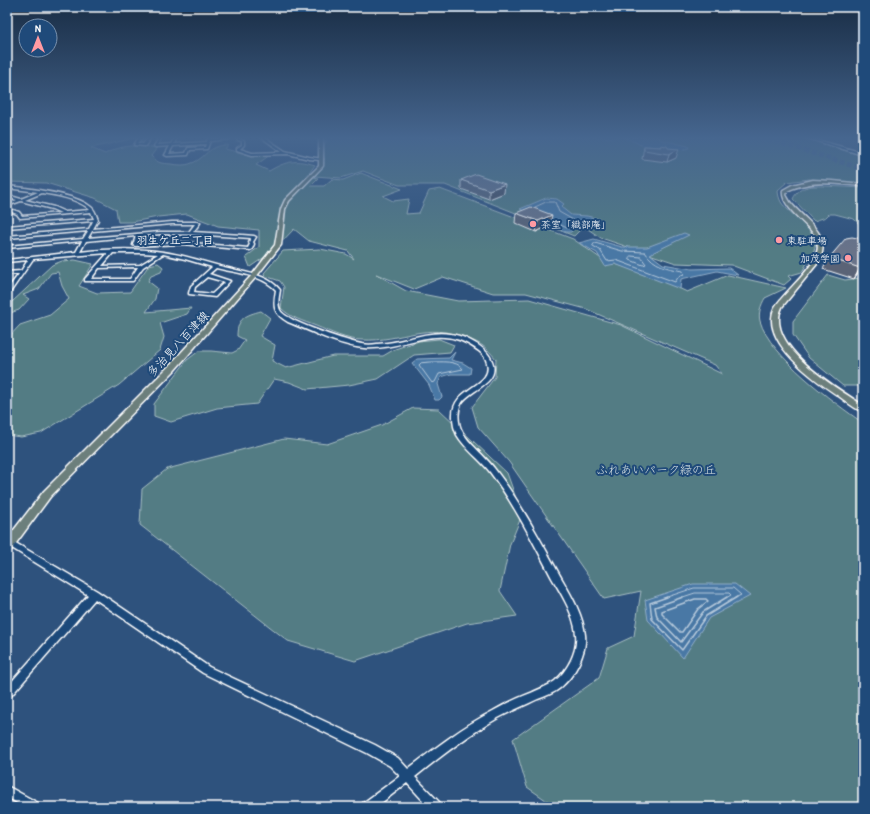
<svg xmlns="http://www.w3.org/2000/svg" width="870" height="814" font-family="'Patrick Hand','Klee One',sans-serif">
<rect width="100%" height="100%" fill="#2e527d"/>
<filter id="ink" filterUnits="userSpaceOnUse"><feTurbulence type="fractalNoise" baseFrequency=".025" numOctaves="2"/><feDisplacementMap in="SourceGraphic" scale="8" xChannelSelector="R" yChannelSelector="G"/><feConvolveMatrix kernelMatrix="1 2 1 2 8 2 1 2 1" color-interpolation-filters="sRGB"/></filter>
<g filter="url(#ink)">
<path fill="#405c81" d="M807,137h56v15l-15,-3z"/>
<path fill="#527c84" stroke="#a8bec2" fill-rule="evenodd" d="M7,137h132l-48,11 14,6c18,-10 31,-9 52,-6l-6,8c8,8 9,7 20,8 7,1 14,2 21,-1 14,-5 16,-18 36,-18l-3,4 25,6h20l-14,10 13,6c17,-10 27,-12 46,-6l-8,11 11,2 -8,8h14l8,-7 11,1 18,-7 41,16 -19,7 10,5 16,-2 -3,15 13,-1 10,-22 11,-2 133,50 30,21 52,17 32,15 41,-17 58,13 -21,10c-4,7 -7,15 -5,23 10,35 73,81 103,102v384h-307l-29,-20 -14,-48 86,-61 9,-30 26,-12 7,-45 -37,8 -95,-137 -31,-35 -6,-20 23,-30 1,-18c-11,-13 -13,-14 -29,-21 -42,-17 -64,4 -105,2 -16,0 -31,-8 -46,-14 -13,-5 -25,-8 -35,-18l3,-21 -4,-6 -15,-5 -1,-3 19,-22 37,-2 26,5 8,5 -6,-8 -39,-10 -15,-12 -22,23 -22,15 -4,-10 13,-10v-17l-41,-4 -31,-12 -29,3 -26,5h-14l-2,-13 -21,-11 -49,-15 -39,-1zM376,274l38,15 29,-12 50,16h33l60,16 129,56 7,9 -101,-49 -92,-26 -71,2 -52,-10z
M301,137h500l62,19v27l-54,-4 -22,3 -9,8c0,4 1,8 3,12 7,11 37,28 34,45 -2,8 -9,17 -13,25l-14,4 3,3 -7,6 -53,-20 -55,-2 -75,-25 -16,-11 -5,3 -6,6 -129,-51h-46l-36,-14 -22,7 -26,-2 9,-12v-18l2,-5h2z
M823,186l40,2v40l-9,-9 -19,-5h-6l-3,3 -12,4 -21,-22c6,-13 17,-13 30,-13z
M75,260l18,4 -14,22 18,7 33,-1 19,-27 9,-2 5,4 -2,5 -10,4 -3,5 9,7 -2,11 -9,13 45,-4 -4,6 -27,9 4,14 -4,13 -41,35 -78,48 -20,4 -14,-2v-96l13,-14 30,-10 19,-16 -7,-13 -4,-14 -7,1 -12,16 -16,6 6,4 -10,11 -12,4v-10l6,-3 39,-36 10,-4z
M828,275l17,5 15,-2 3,-3v111h-20l-34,-28 -16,-23v-14z
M261,311l9,7 -10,18 15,9 -3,16 14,7 47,-12h50l12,-7 24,-8 20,-2 15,6 -4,7 -36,3 -36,24 -29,6 -42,4 -18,-7 -15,-3 -17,25 -40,4 -46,14 -17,-6v-12l33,-44 12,-9h12l21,2 6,-3 7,-10 -8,-4c0,-18 9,-21 24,-25z
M413,408l26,1 68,64 15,42 -12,29 -10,47 17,25 -50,7 -112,38 -67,-20 -148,-116 2,-36 25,-20 117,-30 43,5 55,-19z"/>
<path fill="#4978a5" stroke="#92aec9" d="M623,137h34l5,3 26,6 1,2c-15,4 -31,3 -45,-2 -7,-2 -13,-7 -21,-9z
M546,198l11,1 7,5 -3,3 10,8 16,1 12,3 -10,6 -7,-1 -5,1 -6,7h-5l-46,-23z
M684,233l5,2 -39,19 13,10 29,5 37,-1 9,7 -21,-4 -36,8 -1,10 -65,-25 -10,2 -8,-13 -18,-10 15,-4 28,8h25z
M455,352l-4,8 12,3 8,5 -1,6h-19l-10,3 -3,7 4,13 -3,3h-4l-6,-15 -17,-22 5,-4 32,-1z
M693,584h42l15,12 -41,22 -26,40 -35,-38 -3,-20z"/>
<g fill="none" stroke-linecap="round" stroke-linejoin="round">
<path stroke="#b6c9db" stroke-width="1" d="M535,207l11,-5h9l4,10 16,9 -8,7 -15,-7
M595,243l27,8 23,1c9,14 22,16 38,19l1,3 -5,2 -4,6 -59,-22 -9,1 -7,-11 -7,-4z
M631,256l10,1 5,7 -3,1 -13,-5 -1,-2z
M431,362c10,0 26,-2 32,7l-24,5 -4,8 -3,1 -13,-18 2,-2z
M664,598l30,-10h39l8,7 -6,3
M680,598l15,-5h34l2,2 -5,3"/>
<path stroke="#b6c9db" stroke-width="1.5" d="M667,597l-17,6 2,16 30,31 24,-34 31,-19
M683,597l-28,10 2,10 24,25 22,-30 24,-15
M695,599h11l2,2 -10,8 -16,23h-2l-18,-18v-3z"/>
<path stroke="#4d6c90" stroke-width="5" stroke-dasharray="5 2.5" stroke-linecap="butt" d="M761,137l102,32"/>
<defs>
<path id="minor" d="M139,137h6l-4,2 -4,4 6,1 6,-7h2l-6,9 -11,-1z
M160,137h2l-5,8 14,-1 4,-7h2l-3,7 33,-2v-2l2,-3h2v2l16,-1v-1h2v2l-19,2 -3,8 -17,1 -2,5 -21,1 -2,-1 5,-9 -15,1 -1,-1zM206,144l-1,3 -17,1 -2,5 -17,1 4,-8z
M237,137h2v2l5,2v4l-4,4 12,4 30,-1 -21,-15h3l21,14 24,6 14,2 -2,1 -12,-1 -21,-5 -36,1 -15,-5v-2l5,-3v-4l-5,-1z
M804,137h3l56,16v2z
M7,186c20,2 70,8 84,21 4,3 5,8 7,13l-5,9 79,-7h26l2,1 -7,9 49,3 12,1 2,1 -3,5 1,2 -2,5 -2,1 -68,-6 -47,2 -2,-1 3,-9 -50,5 -6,11c27,-3 56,-4 83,0 22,3 43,11 65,16 18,5 39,6 52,22 -1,6 -3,14 0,20 5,11 64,30 77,33 7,2 14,2 20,1 32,-1 55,-19 88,-6 11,5 23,12 27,23 9,23 -23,28 -31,43 -4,7 -3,20 1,27 5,11 24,26 32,37 25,32 44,68 64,104 10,18 25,41 27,63 2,18 -11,42 -25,53 -6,5 -14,8 -22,11 -13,6 -27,12 -40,19 -30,17 -57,38 -83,59l25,26 1,4h-12l-22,-24 -31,24h-14l1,-4 37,-27 -10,-10 -23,-13 -164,-80 -108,-74 -85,98 -3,2v-12l81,-92 -81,-50v-7l90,53 112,76 166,78 23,13 10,11c27,-21 54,-42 85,-58 12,-7 25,-13 38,-18 8,-4 17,-7 24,-12 13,-11 23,-30 21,-47 -2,-20 -14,-39 -24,-56 -19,-36 -37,-73 -62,-106 -10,-13 -25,-23 -33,-37 -3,-6 -4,-12 -4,-18 -2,-30 41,-30 34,-54 -1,-5 -4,-9 -8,-12 -41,-32 -72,0 -115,-3 -24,-2 -53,-17 -76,-26 -15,-9 -15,-15 -12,-32 -15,-16 -40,-17 -60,-22l-7,6 21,7 -15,16 -26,-3v-1l2,-7 21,-19 -27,-8 -22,-5 -20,13 -10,14h-48v-2l23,-26 -75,6 -24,35h-2v-4l12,-16h-12v-2l14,-1 7,-11 -21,2v-2l69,-8 6,-11 -75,7v-2l76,-7 5,-8 -80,7h-1v-2l82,-7 4,-8 -86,7v-2l87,-7 -3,-7 -71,6 -3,-4 -10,-4v-2l12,4 3,4 39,-3 -9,-4 -31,-8 -14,5v-2l10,-4 -10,-3v-2l14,4 17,-7 -31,-4zM42,193c14,2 39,7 48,17l-25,2 -11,-5 -29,-7zM172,224h23l-6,8h-29l-72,6 4,-7zM160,234l47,1 44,3 -2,4 1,2 -2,4 -66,-6 -45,2 3,-8zM113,253h29l16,1 -18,11 -38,1zM138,267l-8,12h-39l8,-11zM207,277l18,5 -13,12 -18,-2 1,-5z
M7,786l31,17 1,4h-15l-17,-10z"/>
<path id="major" d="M319,137h4v29l-34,35 -4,8 -4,36 -25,32 -82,94 -124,126 -39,53 -4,1v-12l37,-48 124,-124 84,-92 23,-30 6,-36 4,-9 34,-34z
M813,180l20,1 30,3v2c-26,-2 -52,-7 -76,5l-1,4 4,7c16,20 45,33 27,62l-35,43c-19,38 56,82 81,98v7c-8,-3 -16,-10 -23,-15 -24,-16 -82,-56 -65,-90 12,-18 36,-35 42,-55 2,-6 0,-12 -3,-18 -8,-11 -34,-29 -31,-44l9,-5z"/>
</defs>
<use href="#minor" stroke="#fff" stroke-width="3"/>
<use href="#major" stroke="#fff" stroke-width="3"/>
<use href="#minor" fill="#1f4a7a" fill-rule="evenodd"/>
<use href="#major" fill="#6c7f7c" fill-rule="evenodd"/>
</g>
<path fill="#5a6376" stroke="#fff" d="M661,145l15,13 -9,4 -25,-3 2,-13 17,1z
M461,180l43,13 -15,6 -28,-10z
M516,213l34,12 -14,7 -21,-9z
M829,258l34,7 -9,14 -31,-10z"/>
<path fill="#4a5060" stroke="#fff" d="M679,149l-3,9 -9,4 2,-8z
M505,184l-1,9 -15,6v-9z
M552,215l-2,10 -14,7 2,-11z
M863,264v1l-9,14 6,-11z"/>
<path fill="#697389" stroke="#fff" d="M661,145l6,1 1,2 11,1 -10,5 -25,-4v-4l18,1z
M476,174l29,10 -16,6 -28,-10z
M531,207l21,8 -14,6 -22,-8z
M852,237l11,2v25l-3,4 -31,-10 17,-20z"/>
</g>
<linearGradient id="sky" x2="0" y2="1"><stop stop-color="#192d45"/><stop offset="0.55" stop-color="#46668f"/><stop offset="1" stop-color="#46668f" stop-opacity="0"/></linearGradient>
<rect width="870" height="251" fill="url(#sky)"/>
<g fill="#ff9aa2" stroke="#1f4a7a" stroke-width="1.5">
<circle cx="533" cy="224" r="4"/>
<circle cx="779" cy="240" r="4"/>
<circle cx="848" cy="258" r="4"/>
</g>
<g text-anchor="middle" stroke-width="4" stroke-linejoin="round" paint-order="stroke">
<g font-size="10" fill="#fff" stroke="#1f4a7a" text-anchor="start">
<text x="541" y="228">茶室「織部庵」</text>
<text x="787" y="244">東駐車場</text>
<text x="840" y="262" text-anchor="end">加茂学園</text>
</g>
<g font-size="11" font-weight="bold" fill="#fff" stroke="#1f4a7a">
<text x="175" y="244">羽生ケ丘二丁目</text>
</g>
<g font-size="12" fill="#fff" stroke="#1f4a7a">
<text transform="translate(178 344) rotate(-47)" y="4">多治見八百津線</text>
</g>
<g font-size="12" fill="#d4dee0" stroke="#1f4a7a">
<text x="656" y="474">ふれあいパーク緑の丘</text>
</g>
</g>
<rect width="870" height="814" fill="none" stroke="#1f4a7a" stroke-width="24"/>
<rect x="12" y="12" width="846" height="790" fill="none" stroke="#fff" stroke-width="1.5" filter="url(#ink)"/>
<g transform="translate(38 38)"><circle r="19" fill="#1f4a7a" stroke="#7992af"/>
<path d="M0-3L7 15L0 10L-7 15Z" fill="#ff9aa2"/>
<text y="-6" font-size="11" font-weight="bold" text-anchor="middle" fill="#ffffff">N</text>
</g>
</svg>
